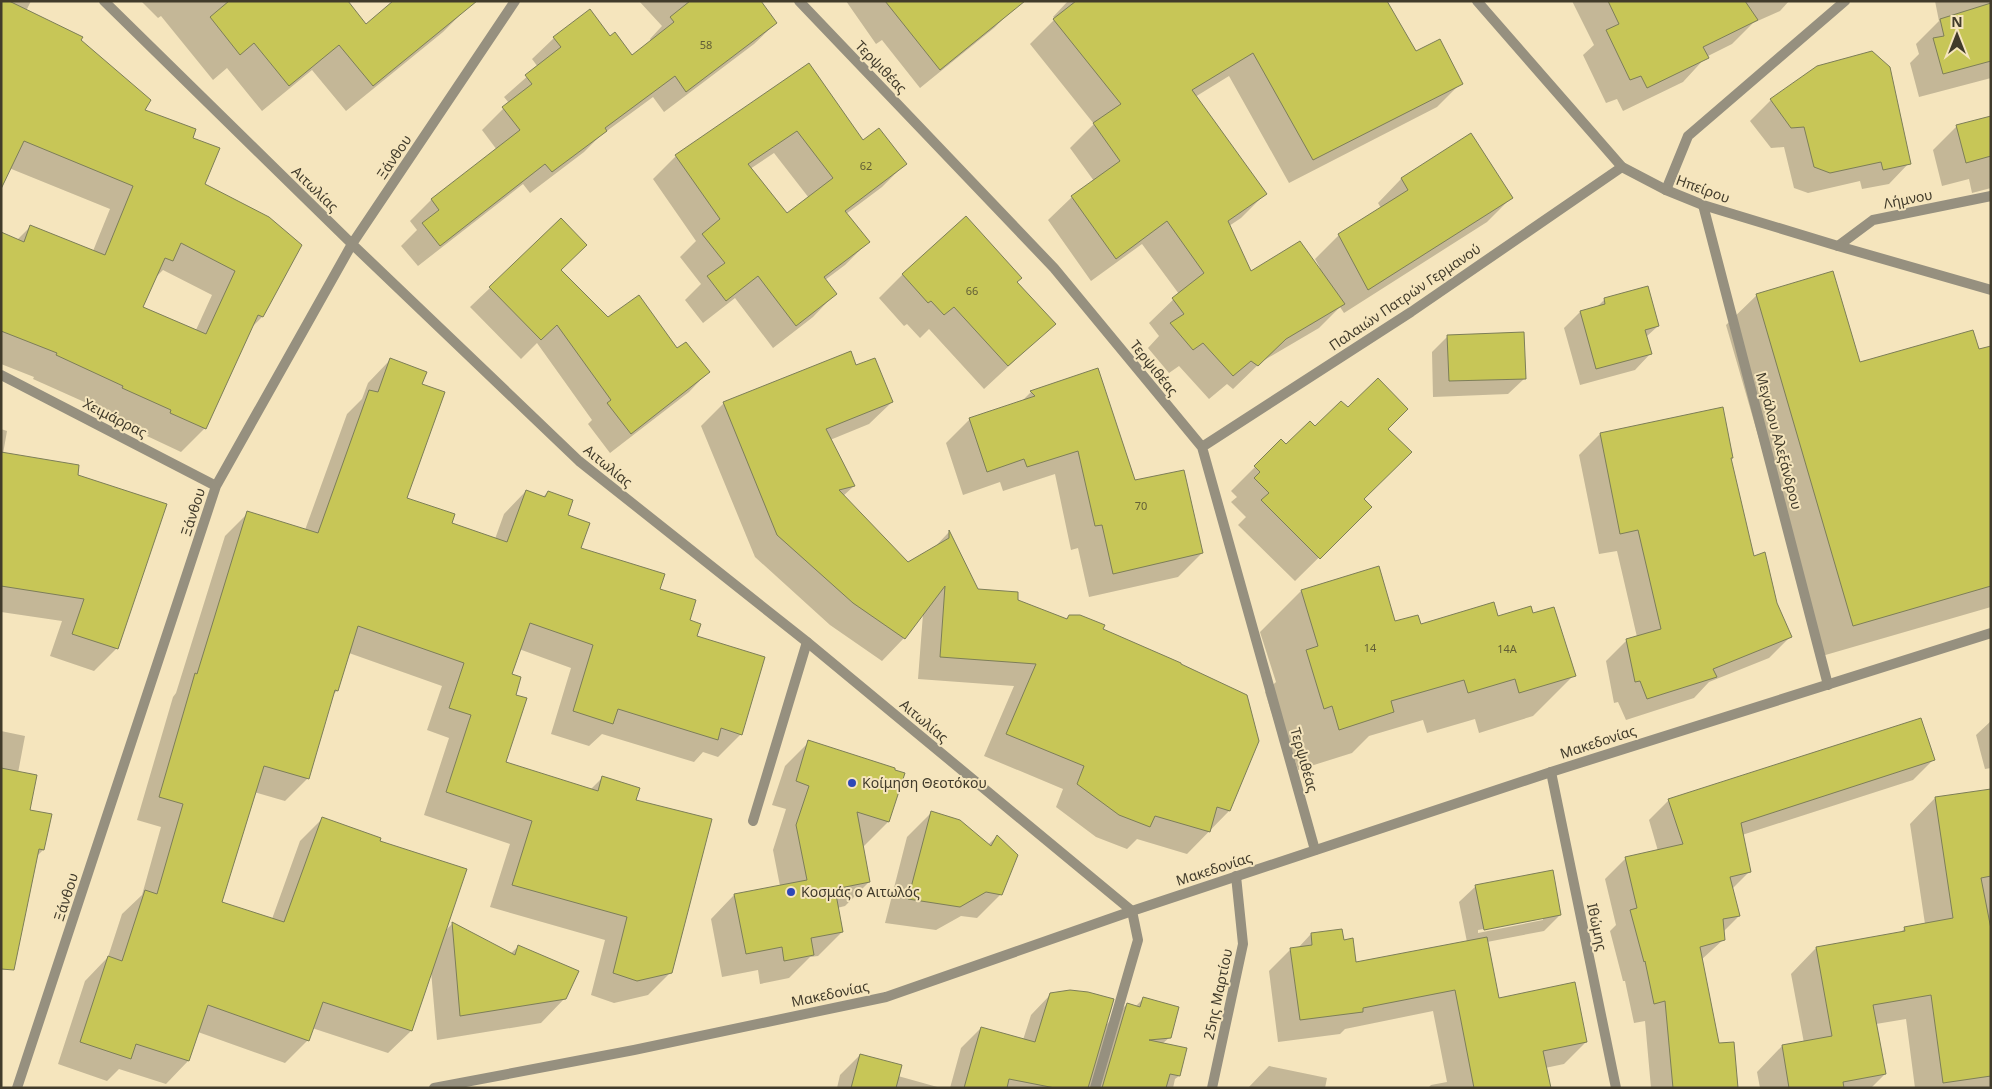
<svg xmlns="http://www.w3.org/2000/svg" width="1992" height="1089" font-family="'Noto Sans',sans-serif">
<rect width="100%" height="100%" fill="#f5e5bd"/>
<path fill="#0003" fill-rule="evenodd" d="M1,1h30l-5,10 53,29 65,70 48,29 11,46 98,60 -39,72 -11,11 -46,100 -24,24 -34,-16 2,-2 -50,-22 1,-3 -67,-30 1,-2 -33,-13v-131l16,7 14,-14 62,25 17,-42 -101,-41zM163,270l49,25 -16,35 -54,-23 13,-29z
M141,1h205l20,24 103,-19 -26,26 -97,79 -34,-41 -50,41 -35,-43 -14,12 -52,-64 -3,2z
M639,1h112l25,22 -22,21 -90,68 -11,-15 -53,39 -16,16 -54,41 -7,-9 -105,82 -17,-20 16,-16 -7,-9 21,-21 66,-50 -15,-20 27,-27 -5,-6 34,-30 -6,-8 22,-21 56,-1 22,19 19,-15 -1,-2 12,-13z
M846,1h161l6,8 -19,19 -74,60 -38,-48 -6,4z
M1068,1h133l214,52 46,30 -24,24 -148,76 -60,-107 -34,21 70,97 -24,24 -12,8 22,47 69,-5 -5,-9 24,-24 42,-27 -3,-5 23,-24 70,-44 40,63 -24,24 -143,91 -4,-6 -21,21 -58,34 -28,27 -6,-5 -18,15 -30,-33 -10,7 -21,-25 11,-12 -10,-13 30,-29 -37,-50 -51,37 -43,-61 24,-23 22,-16 -24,-33 24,-24 -64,-80 25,-25 -2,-2z
M1572,1h217l-9,10 -27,12 -21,21 -26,13 -23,25 -60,29 -6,-12 -11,4 -23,-48 11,-10z
M1935,1h56v77l-72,19 -9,-34 9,-9 -3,-10 23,-23z
M809,65l53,77 43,22 -23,23 -36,27 22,28 -23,23 -20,15 10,14 -22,23 -40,31 -38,-50 -32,25 -18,-23 16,-16 -21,-27 16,-16 -43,-62 23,-23zM774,153l35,45 -22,17 -37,-46z
M1817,67l92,96 -20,21 -27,5 -2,-8 -52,12 -14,-5 -10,-41 -13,1 -21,-27 21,-21z
M1991,117v71l-19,5 -3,-14 -27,7 -9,-36 24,-24z
M560,270l48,49 69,31 31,22 -19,20 -79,61 -22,-29 4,-4 -55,-77 -16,16 -51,-52 20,-19z
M903,274l113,8 38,42 -70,65 -55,-60 -9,9 -13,-14 -3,2 -25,-28z
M1757,295l102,69 119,-13 13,-4v260l-169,49 -96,-331z
M1605,299l53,27 -12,11 5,16 -16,17 -55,15 -16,-57 16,-16 16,-4z
M1448,336l77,42 -17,16 -75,3 -1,-45z
M390,360l31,25 -15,114 44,25 45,15 9,-25 22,-23 17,6 5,-5 18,24 13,33 79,41 30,31 53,113 -23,23 -15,-5 -9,10 -92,-28 -13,12 -38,-12 20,-66 -52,-19 -9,26 4,21 -10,66 86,28 12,-12 32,23 37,171 -23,23 -34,8 -23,-8 14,-55 -115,-33 20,-63 -86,-29 25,-77 -22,-8 15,-44 -93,-33 -12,38 -6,5 -23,82 -23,23 -31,-9 -33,110 51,17 28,-78 22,-22 57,22 66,90 8,-8 57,31 9,-8 46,52 -24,25 -104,17 -6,-69 -20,60 -23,22 -76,-25 -4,12 -23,23 -87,-31 -10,29 -22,23 -47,-15 -12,12 -49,-17 27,-83 23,-24 14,-43 20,-19 19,-68 -24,-7 36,-123 3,-4 49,-157 23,-23 57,17 42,-116 15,-15 6,-16z
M856,367l36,35 -23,22 -39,16 24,46 -11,10 65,68 24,-14 17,-18 28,58 39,11 49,19 4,-4 32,14 156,111 -28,70 -42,43 -50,-15 -10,10 -31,-12 -40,-30 7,-18 -79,-33 30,-70 -96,-7 5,-65 -19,24 -22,23 -52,-36 -75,-68 -54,-131 23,-23z
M1031,392l103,90 68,71 -24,24 -89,20 -11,-49 -7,2 -16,-76 -52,17 -3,-9 -37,13 -17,-52 24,-24 50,-16z
M1348,409l38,20 -23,70 7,8 -75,74 -57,-56 8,-8 -15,-15 6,-5 -6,-6 50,-50 5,5z
M1,429l6,2 -4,23 73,22 41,172 -23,23 -44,-15 12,-35 -61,-9z
M1600,434l132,23 -2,2 23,98 23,46 14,34 -21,21 -60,24 -15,16 -68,22 -8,-18 -4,1 -8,-42 21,-21 10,-3 -20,-86 -18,3 -20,-99z
M1301,591l94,32 25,3 112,-12 42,61 -41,41 -54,17 -4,-14 -48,14 -4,-13 -54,16 -17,17 -54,17 -7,-23 -8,2 -18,-57 11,-10 -16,-50z
M1991,721v47l-6,1 -9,-34z
M1,731l24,5 -7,37 11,38 14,39 -6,6 -36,108z
M809,742l94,32 -15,48 -24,24 -2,-1 7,37 -24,24 -8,2 5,24 -24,24 -8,1 -21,21 -29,6 -2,-14 -36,7 -11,-58 23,-24 46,-9 -7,-36 13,-41 -14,-4 13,-39z
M1933,760l-20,20 -171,55 8,36 -18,18 7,27 -16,16 1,7 -23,21 17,84 18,44h-85l-6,-67 -11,2 -9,-42h-2l-13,-50 6,-6 -11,-46 21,-21 32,-7 -9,-31 20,-20z
M1935,798l56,4v286h-76l-9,-69 -30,5 9,50 -14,14h-111l-3,-16 25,-26 22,-3 -13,-69 25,-26 83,-14 6,-6 20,-4 -15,-100z
M931,813l57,32 9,-9 4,58 -24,24 -16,-2 -25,14 -51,-7 22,-86z
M1476,886l84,29 -16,16 -57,11 11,57 88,43 -22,22 -19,4 4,20h-121l3,-3 16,-3 -14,-71 -88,18 -5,5 -62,8 -9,-71 22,-22 7,-1 13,-14 32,7 12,23 112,-22 -8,-40zM1543,918v2l-65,13v-3z
M1051,994l53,33 23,-23 8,3 8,-8 27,38 -8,7 24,5 -7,27 -4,3 -2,9h-223l11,-40 20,-20 42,12 8,-25z
M860,1055l38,21 43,12h-104l3,-13z
M1269,1066l58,12 -2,10h-77z"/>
<path fill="#c7c657" stroke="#7d7e58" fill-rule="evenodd" d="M1,1h8l74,36 -2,3 70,60 -6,10 51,19 -3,9 27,10 -15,36 64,33 33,28 -39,72 -5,-2 -52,114 -36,-16 1,-3 -49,-22 1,-2 -67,-31 1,-2 -56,-22v-99l23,10 6,-17 75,30 28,-69 -109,-45 -23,48zM181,243l54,28 -29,63 -63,-27 22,-49 8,3z
M229,1h119l18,23 27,-23h84l-104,85 -34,-41 -50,41 -35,-43 -14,12 -30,-38z
M690,1h71l16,22 -91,69 -11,-16 -70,52 2,3 -55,41 -7,-8 -105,82 -18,-23 17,-13 -8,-11 89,-69 -18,-23 30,-23 -7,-9 36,-28 -8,-10 37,-28 20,27 5,-4 17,23 42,-33 -4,-5z
M885,1h140l-85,69z
M1076,1h311l29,50 24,-12 23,45 -150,76 -60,-107 -61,37 75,104 -39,27 23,50 49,-30 45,63 -59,35 -28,27 -7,-5 -18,15 -30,-33 -10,7 -23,-27 14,-9 -12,-16 32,-25 -37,-52 -51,38 -45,-63 49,-35 -27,-38 28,-19 -68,-85z
M1608,1h137l13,19 -55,27 6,11 -62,30 -6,-12 -11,4 -24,-50 13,-6z
M1991,3v58l-48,13 -10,-36 11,-2 -4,-17z
M1872,51l18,16 21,97 -28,6 -2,-8 -51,11 -16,-6 -10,-40 -13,1 -21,-29 47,-33z
M809,63l54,77 16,-12 28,36 -62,47 25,31 -46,35 13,17 -41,32 -38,-50 -32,25 -19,-25 18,-13 -23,-29 18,-15 -45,-64zM797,131l36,47 -46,35 -39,-49z
M1991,116v40l-25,7 -10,-38z
M1471,133l42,65 -145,92 -30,-56 70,-44 -7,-12z
M966,216l56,62 -5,4 39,42 -48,42 -54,-59 -10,8 -13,-14 -3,2 -26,-29z
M561,218l26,27 -26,25 47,47 31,-22 38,53 9,-6 24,30 -79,62 -24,-31 4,-3 -54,-75 -16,15 -52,-53z
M1833,271l27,91 113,-32 6,19 12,-3v240l-138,40 -97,-332z
M1648,286l11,40 -14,4 7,24 -56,15 -16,-58 25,-7 -1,-6z
M1524,332l2,47 -77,2 -2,-46z
M851,351l5,14 19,-7 18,44 -67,27 29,57 -16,4 69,72 41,-24v-8l29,59 40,3v8l49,19 2,-4h11l25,10 -2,4 78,34v1l66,31 12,46 -29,70 -13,-4 -7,25 -55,-16 -5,11 -31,-12 -42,-31 7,-18 -78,-32 30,-70 -96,-7 5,-71 -40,53 -52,-36 -76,-68 -54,-133z
M390,358l37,14 -5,12 23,8 -38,106 48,16 -3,9 55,19 19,-52 19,7 3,-6 25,9 -5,15 22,8 -9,25 84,26 -5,15 36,11 -6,20 11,4 -4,12 68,21 -23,78 -21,-7 -3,12 -100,-31 -5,15 -40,-13 20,-66 -63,-22 -18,51 9,3 -5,18 11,3 -21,64 92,29 4,-15 38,12 -4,12 76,19 -40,154 -35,8 -24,-8 14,-56 -115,-32 20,-64 -86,-29 25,-77 -22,-7 15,-45 -106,-37 -20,65 -3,-1 -26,89 -45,-13 -42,136 62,20 38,-105 59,21 -1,3 87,28 -55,162 -89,-29 -14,39 -101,-36 -19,56 -53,-17 -5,15 -51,-17 28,-86 14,5 23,-71 12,4 26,-90 -24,-7 36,-124 2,1 50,-163 71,22 51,-143 9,2z
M1098,368l37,112 49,-10 19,83 -90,21 -11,-49 -7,1 -17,-75 -51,16 -3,-8 -37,13 -18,-54 66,-22 -5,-5z
M1378,378l30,31 -20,20 24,23 -48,47 8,8 -52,52 -59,-59 8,-7 -15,-15 6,-6 -6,-6 27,-27 5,5 24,-23 5,5 26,-25 7,6z
M1723,407l10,51h-2l23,98 11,-4 12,51 15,34 -79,32 4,8 -70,22 -7,-18 -5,1 -9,-43 35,-10 -23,-99 -18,4 -20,-101z
M1,452l78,13 -1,10 89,29 -49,145 -46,-15 12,-35 -83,-13z
M1379,566l16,55 23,-6 3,9 73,-22 4,14 33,-10 2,7 21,-6 22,69 -57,17 -4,-14 -47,14 -4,-13 -73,21 3,11 -55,18 -7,-24 -8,3 -18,-59 12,-4 -17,-56z
M1921,718l14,42 -194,63 10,49 -21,5 10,39 -17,3 2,21 -25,7 19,96 15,-1 4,46h-65l-8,-87 -11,3 -9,-43 -1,1 -14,-52 7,-2 -12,-51 58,-13 -15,-45z
M808,740l87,28v2l10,3 -16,49 -32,-10 13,70 -35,7 8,43 -32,6 3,17 -30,6 -2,-14 -36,7 -12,-60 73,-14 -11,-55 13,-39 -13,-5z
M1,768l36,7 -7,35 22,4 -8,36 -5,-1 -25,121 -13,-1z
M1991,789v87l-10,2 10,51v147l-48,7 -12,-88 -58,10 13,69 -43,8 1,6h-55l-7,-43 50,-9 -16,-89 89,-16 -1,-4 49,-9 -18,-121z
M931,811l29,9 31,26 6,-11 21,20 -16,40 -16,-3 -26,15 -52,-8z
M1553,870l8,45 -77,15 -9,-45z
M452,922l63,33 3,-10 61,26 -13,28 -106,17z
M1342,929l2,11 9,-2 3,24 131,-25 12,61 76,-16 12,60 -44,9 8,37h-77l-19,-98 -92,18v4l-63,8 -10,-72 22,-3 -1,-12z
M1070,990l18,2 26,7 -26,89h-33l-46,-9 -2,9h-43l17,-61 54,15 15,-49z
M1143,997l36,10 -8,31 -22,2 38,8 -7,28 -10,-2 -4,14h-64l25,-85 13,4z
M860,1054l42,11 -6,23h-45z"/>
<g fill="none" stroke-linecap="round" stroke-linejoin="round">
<path stroke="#96907f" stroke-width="10" d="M1095,1088l43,-148 -6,-29"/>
<path stroke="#96907f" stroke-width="10" d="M753,821l54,-179"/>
<path stroke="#96907f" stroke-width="10" d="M104,1l248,243 227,217 228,181 325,269
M799,1l255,267 148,179 113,403
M1666,190l22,-54 157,-135
M1703,205l125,480
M1838,246l35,-26 118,-24
M1,375l215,111
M1202,447l209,-135 211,-145
M1551,772l65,316
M17,1088l199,-602 136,-242 163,-243
M1212,1088l31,-144 -7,-68"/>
<path stroke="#96907f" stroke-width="10" d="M1477,1l145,166 44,23 37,15 135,41 153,44
M434,1088l200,-38 252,-53 246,-86 419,-139 440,-139"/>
</g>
<g fill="#2e47b8" stroke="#f5e5bd" stroke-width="2">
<circle cx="852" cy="783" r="5"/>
<circle cx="791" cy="892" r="5"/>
</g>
<g text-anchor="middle" stroke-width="4" stroke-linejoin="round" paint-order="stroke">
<g font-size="11" fill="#625e36">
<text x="706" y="49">58</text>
<text x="866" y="170">62</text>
<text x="972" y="295">66</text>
<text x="1141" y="510">70</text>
<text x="1370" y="652">14</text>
<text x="1507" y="653">14Α</text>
</g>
<g font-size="14" fill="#413b2b" stroke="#f5e5bd">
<text transform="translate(881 67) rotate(46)" y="5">Τερψιθέας</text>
<text transform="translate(394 157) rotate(-56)" y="5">Ξάνθου</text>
<text transform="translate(315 189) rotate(44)" y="5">Αιτωλίας</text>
<text transform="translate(1703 189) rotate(20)" y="5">Ηπείρου</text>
<text transform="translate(1908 199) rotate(-11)" y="5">Λήμνου</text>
<text transform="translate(1405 297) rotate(-34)" y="5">Παλαιών Πατρών Γερμανού</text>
<text transform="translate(1154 368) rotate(51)" y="5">Τερψιθέας</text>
<text transform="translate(115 418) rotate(27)" y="5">Χειμάρρας</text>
<text transform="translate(1779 441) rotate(75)" y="5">Μεγάλου Αλεξάνδρου</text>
<text transform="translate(608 466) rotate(39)" y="5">Αιτωλίας</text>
<text transform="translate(193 512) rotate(-72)" y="5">Ξάνθου</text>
<text transform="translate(924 721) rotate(40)" y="5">Αιτωλίας</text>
<text transform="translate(1598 742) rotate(-18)" y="5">Μακεδονίας</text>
<text transform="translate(1304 760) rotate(74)" y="5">Τερψιθέας</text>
<text transform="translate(1214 869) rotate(-18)" y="5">Μακεδονίας</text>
<text transform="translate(66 897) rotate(-72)" y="5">Ξάνθου</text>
<text transform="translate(1597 927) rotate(78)" y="5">Ιθώμης</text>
<text transform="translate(830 994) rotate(-12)" y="5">Μακεδονίας</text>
<text transform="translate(1218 994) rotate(-78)" y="5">25ης Μαρτίου</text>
</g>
<g font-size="14" fill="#413b2b" stroke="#f5e5bd" text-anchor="start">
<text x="862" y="788">Κοίμηση Θεοτόκου</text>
<text x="801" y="897">Κοσμάς ο Αιτωλός</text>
</g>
</g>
<rect width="1992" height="1089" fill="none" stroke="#413b2b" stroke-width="5"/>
<g transform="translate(1957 35)" stroke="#f5e5bd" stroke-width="4" paint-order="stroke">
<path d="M0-4L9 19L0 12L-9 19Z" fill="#413b2b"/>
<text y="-8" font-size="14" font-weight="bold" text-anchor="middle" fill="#413b2b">N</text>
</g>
</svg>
